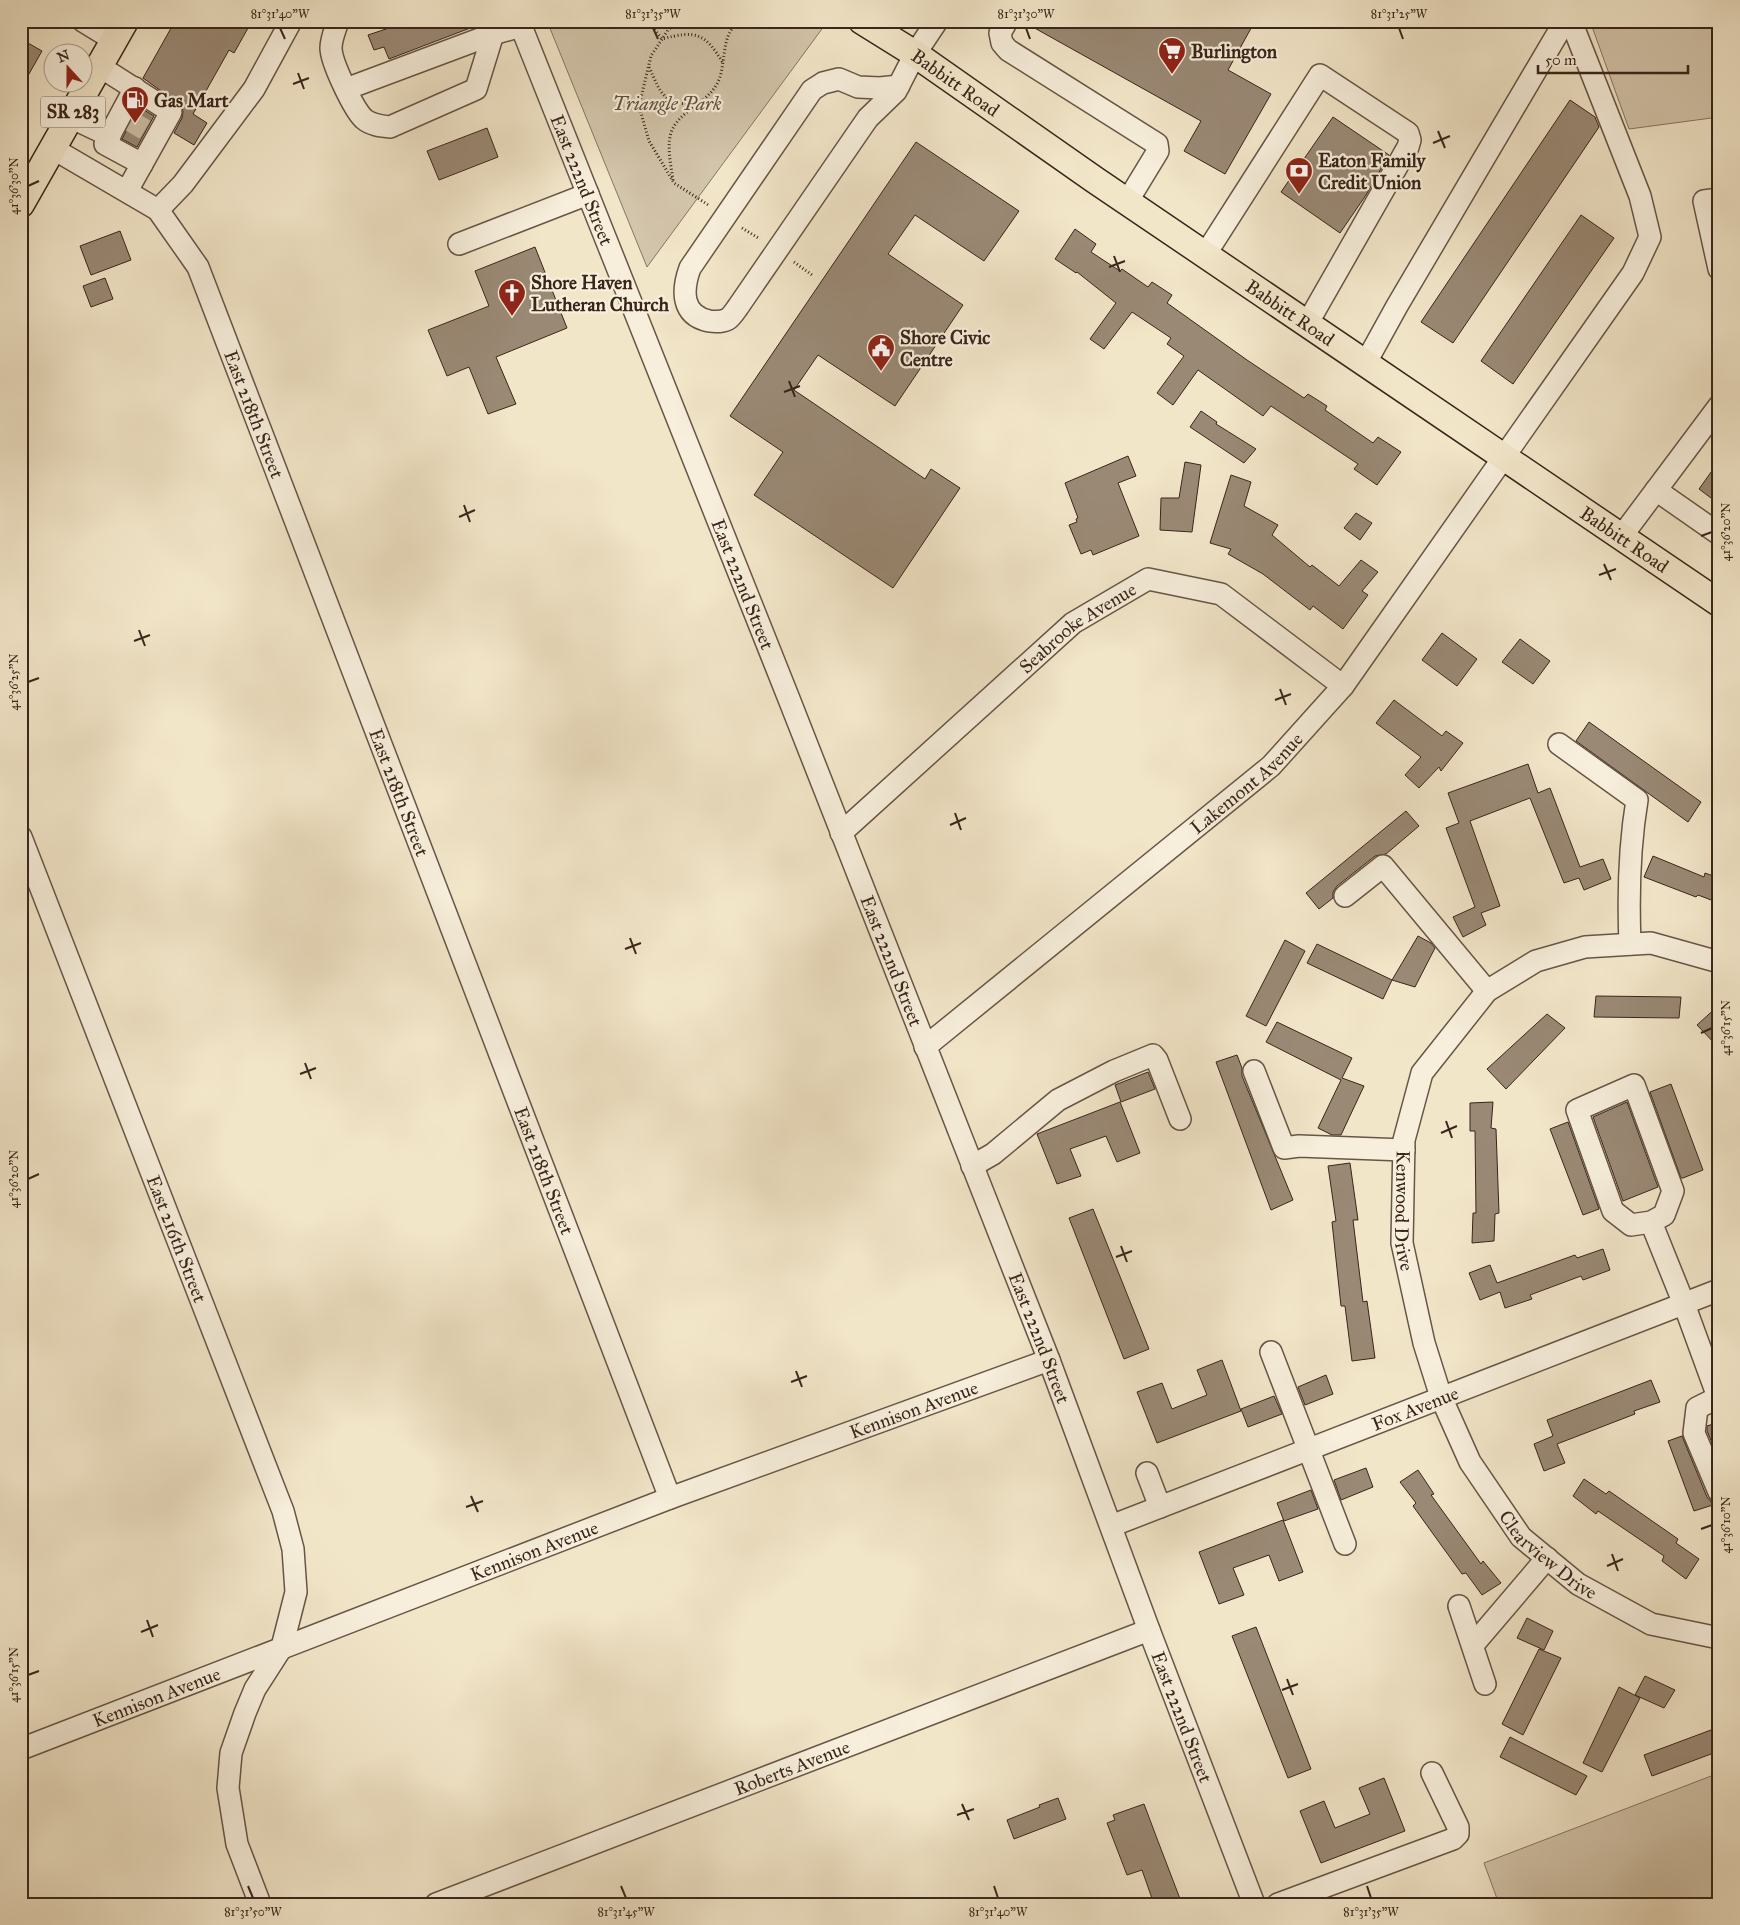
<svg xmlns="http://www.w3.org/2000/svg" width="1740" height="1925" font-family="'IM FELL Great Primer',serif">
<rect width="100%" height="100%" fill="#f2e6c9"/>
<filter id="stains"><feTurbulence type="fractalNoise" baseFrequency=".004" numOctaves="4"/><feColorMatrix values="0 0 0 0 .2 0 0 0 0 .09 0 0 0 0 .02 0 0 0 .5 -.17"/></filter>
<radialGradient id="worn" r=".72"><stop offset=".6" stop-color="#630" stop-opacity="0"/><stop offset="1" stop-color="#630" stop-opacity=".3"/></radialGradient>
<path fill="#d3c5ab" stroke="#867563" d="M547,21h278l2,1 -180,245z
M1590,21h129v96l-90,12z
M1719,1773v131h-220l-15,-41z"/>
<path fill="#9a8975" stroke="#3a251b" d="M175,21h77l-18,32 -5,-3 -36,64 14,9 -13,22 -20,-12 8,-15 1,-6 -1,-6 -39,-28z
M393,21h93v1l-97,37 -5,-12 -10,3 -6,-15 27,-9z
M1022,21h233l-27,49 43,24 -46,80 -41,-23 17,-30z
M21,39l21,12 -21,37z
M1570,100l25,17 4,10 -146,216 -32,-21z
M139,107l15,9 -17,31 -15,-8z
M1333,117l56,38 -23,40 -26,38 -59,-41z
M487,128l11,29 -59,23 -12,-29z
M916,142l103,69 -35,50 -69,-46 -27,39 75,51 -68,101 -77,-51 -24,35 131,89 6,-10 29,19 -67,100 -139,-93 29,-43 -53,-36z
M1581,215l33,23 -101,146 -32,-23z
M1075,229l21,15 -5,8 29,19 2,-2 26,18 4,-5 20,13 -5,8 80,57 57,38 4,-4 19,12 -2,4 48,33 5,-6 23,15 -24,33 -23,-16 4,-5 -87,-58 -8,10 -65,-46 -25,35 -16,-12 27,-37 -17,-12 4,-6 -39,-26 -28,37 -14,-10 26,-36 -39,-31 -1,1 -21,-14z
M120,231l11,29 -40,15 -11,-29z
M535,247l32,81 -71,29 20,47 -28,10 -19,-47 -22,9 -19,-46 61,-24 -14,-35z
M105,278l8,21 -22,8 -8,-21z
M1201,411l16,11 -1,2 40,25 -12,14 -54,-36z
M1128,456l8,20 -18,7 21,53 -46,19 -2,-5 -10,4 -12,-29 8,-3 -1,-3 2,-1 -13,-35z
M1719,461v43l-20,-15z
M1185,462l16,3 -9,67 -32,-2 1,-32h18z
M1231,475l20,7 -7,24 34,19 -6,10 38,32 2,-2 27,21 22,-26 17,12 -16,19 6,4 -25,34 -30,-23 -3,4 -47,-36 -35,-20 3,-5 -21,-6z
M1356,513l16,10 -12,17 -16,-12z
M1442,633l35,26 -20,27 -35,-26z
M1520,639l30,22 -17,23 -31,-22z
M1394,700l48,36 4,-5 17,12 -22,28 -2,-4 -20,21 -14,-13 16,-18 -45,-34z
M1589,722l112,80 -13,20 -112,-81z
M1528,764l10,29 12,-5 30,79 23,-8 8,20 -27,11 -5,-12 -15,5 -34,-85 -60,23 30,85 -19,7 5,12 -23,12 -10,-20 22,-10 -29,-79 13,-5 -11,-30z
M1406,811l13,15 -33,28 -11,2 -38,30 -4,6v6l-14,11 -13,-16z
M1653,856l51,21 1,-4 14,5v25l-21,-8 -2,2 -52,-20z
M1418,936l13,7 4,5 -20,39 -23,-7z
M1285,940l20,11 -39,75 -20,-10z
M1317,944l75,36 -9,19 -76,-36z
M1596,996l85,1 -2,21 -85,-1z
M1719,1005v43l-22,-23z
M1547,1014l18,14 -59,61 -19,-20z
M1277,1022l75,36 -10,20 22,8 -23,49h-9l-14,-7 23,-48 -75,-38z
M1237,1055l5,13v8l51,124 -22,10 -55,-148z
M1148,1072l7,17 -34,13 -6,-17z
M1671,1084l32,86 -20,8h-2l-31,-86z
M1120,1102l20,51 -23,9 -11,-26 -36,13 11,27 -24,8 -20,-50z
M1493,1102l-2,26 5,1 3,84 -4,1 -1,27 -22,2 1,-30h3l-1,-82h-5v-28z
M1627,1102l31,85 -35,14 -30,-84z
M1568,1122l31,87 -16,6 -33,-86z
M1350,1163l8,57h-5l10,82 4,-1 8,57 -23,3 -7,-55h-4l-9,-84 4,-1 -8,-55z
M1093,1209l56,140 -25,10 -55,-141z
M1603,1249l7,21 -27,10 -2,-4 -51,19 2,4 -27,9 -5,-16 -20,8 -11,-27 21,-8 7,18 78,-28 2,3z
M1222,1360l19,51 -84,32 -20,-51 25,-9 10,26 35,-14 -10,-25z
M1326,1375l7,19 -28,11 -7,-18z
M1651,1380l9,22 -26,9 1,3 -78,30 8,19 -21,8 -10,-27 19,-8 -6,-16z
M1274,1396l8,18 -34,13 -7,-18z
M1719,1422v37l-12,-28v-5z
M1682,1436l25,61 4,5 5,2 -22,7 -26,-70z
M1366,1468l7,19 -32,13 -7,-20z
M1418,1470l16,24 -3,1 50,69 2,-3 18,22 -19,12 -16,-22 -4,1 -49,-68 3,-3 -16,-21z
M1584,1479l22,15 3,-3 69,48 -2,4 23,16 -13,20 -24,-18 2,-5 -66,-45 -2,3 -23,-18z
M1311,1490l7,19 -34,12 -7,-18z
M1283,1520l20,52 -24,9 -10,-26 -36,13 11,27 -25,9 -20,-52z
M1527,1618l26,13 -9,19 -27,-12z
M1256,1627l55,142 -23,9 -56,-142z
M1539,1649l22,9 -38,77 -21,-11z
M1645,1676l30,14 -11,18 -29,-13z
M1619,1687l21,11 -38,74 -19,-9z
M1719,1727v24l-67,25 -8,-21z
M1510,1737l77,39 -11,19 -76,-38z
M1384,1778l21,53 -84,32 -21,-52 24,-10 11,27 35,-14 -11,-26z
M1058,1798l8,21 -52,20 -7,-19 33,-13 -1,-2z
M1144,1804l12,32 26,68h-28l-12,-34 -15,5 -20,-52 8,-3 -2,-5z"/>
<g fill="none" stroke-linecap="round" stroke-linejoin="round">
<path stroke="#cdbfa6" stroke-width="21" stroke-dasharray="21 11" stroke-linecap="butt" d="M127,119l25,15"/>
<defs>
<g id="minor">
<path d="M83,21l31,19"/>
<path d="M338,21c-3,9 -7,18 -7,27 0,14 23,62 33,71 7,6 17,7 26,8l86,-38 17,-55 28,-8"/>
<path id="s1" d="M519,21l270,678 260,661 100,270 105,274"/>
<path d="M1007,21l-7,12 2,10 6,7 149,94 1,7 -31,51"/>
<path d="M99,66l72,46 -44,79"/>
<path d="M899,86l-19,2 -22,-1 -19,-8 -16,4 -11,7 -122,178c-8,22 -9,47 19,53 6,1 13,1 19,-2 4,-3 7,-8 10,-12l121,-176 9,-13 28,-27 19,-37 22,-33"/>
<path d="M135,88l-30,56 37,20"/>
<path d="M346,89l147,-55"/>
<path d="M70,117l40,19"/>
<path id="s2" d="M52,148l106,62 40,57 472,1231"/>
<path d="M1719,199l-15,2 15,68"/>
<path d="M158,210l25,-26 71,-95 37,-68"/>
<path d="M459,244l129,-50"/>
<path d="M1205,255l115,-180 88,58 2,7 -2,7 -101,177"/>
<path d="M1365,364l32,-58 168,-285"/>
<path d="M1656,490l63,44"/>
<path d="M1621,537l98,-131"/>
<path d="M1559,744l78,56c-8,48 -9,95 -7,144"/>
<path id="s3" d="M841,833l232,-210 75,-44 73,15 122,92"/>
<path id="s4" d="M21,837l262,674 10,38 3,43 -14,55 -27,42 -10,24 -14,40 -3,35 9,56 23,60"/>
<path d="M1345,896l38,-30 104,125"/>
<path id="s5" d="M1719,962l-68,-19 -66,4 -49,14 -49,30 -65,82 -18,67 -2,103 22,100 17,54 29,65 51,75 57,47 73,40 63,13 5,-1"/>
<path id="s6" d="M925,1047l346,-281 72,-80 290,-413 17,-36 -10,-41 -69,-175"/>
<path d="M1254,1071l30,77 15,-2 105,4"/>
<path d="M972,1166l21,-12 65,-54 56,-29 39,-16 4,5 23,59"/>
<path d="M1651,1222l-20,3 -18,-14 -36,-101 57,-25 39,106 -9,24 -13,7 33,82 34,93"/>
<path d="M1271,1352l74,192"/>
<path d="M1719,1397l-22,11 -3,25 25,59"/>
<path d="M1147,1473l13,34"/>
<path id="s7" d="M1111,1526l608,-236"/>
<path d="M1459,1606l26,78"/>
<path d="M1473,1645l74,-87"/>
<path id="s8" d="M21,1749l649,-251 379,-138"/>
<path id="s9" d="M436,1904l713,-274"/>
<path d="M1278,1904l175,-65 5,-5v-7l-26,-54"/>
</g>
<g id="major">
<path id="s10" d="M862,21l53,33 180,126 624,423"/>
<path d="M21,204l104,-183"/>
</g>
</defs>
<use href="#minor" stroke="#685546" stroke-width="24"/>
<use href="#major" stroke="#3a251b" stroke-width="29"/>
<path stroke="#3a251b" stroke-width="3" stroke-dasharray="1 2.5" stroke-linecap="butt" d="M648,21l14,18c34,-9 43,-6 61,24
M678,21l-10,9 -17,26 -12,50 10,35 25,42 36,23
M649,67c13,29 15,38 49,37
M673,180c-2,-15 -7,-36 -1,-50 9,-20 36,-27 46,-48 9,-20 2,-46 21,-61
M742,228l18,11
M794,262l18,13"/>
<use href="#minor" stroke="#f7efdc" stroke-width="21"/>
<use href="#major" stroke="#f2e6c9" stroke-width="26"/>
</g>
<path fill="none" stroke="#3a251b" stroke-width="2" d="M280,28l5,11M653,28l5,11M1026,28l4,11M1399,28l4,11M298,73l6,16M293,84l16,-6M1438,131l7,17M1433,143l17,-7M28,186l11,-5M1114,256l6,16M1109,267l16,-6M789,381l6,16M784,392l16,-6M464,505l6,17M459,517l16,-7M1701,536l11,-4M1604,564l7,16M1599,575l17,-6M139,630l6,16M134,641l16,-6M28,682l11,-4M1280,689l6,16M1275,700l16,-6M955,813l6,17M950,825l16,-7M630,938l6,16M625,949l16,-6M1701,1033l11,-5M305,1063l6,16M300,1074l16,-6M1446,1121l6,17M1441,1133l16,-7M28,1179l11,-5M1121,1246l6,16M1116,1257l16,-6M796,1371l6,16M791,1382l16,-6M471,1496l7,16M466,1507l17,-6M1701,1529l11,-4M1612,1554l6,17M1607,1566l16,-7M147,1620l6,17M141,1632l17,-7M28,1675l11,-4M1287,1679l6,16M1282,1690l16,-6M962,1804l7,16M957,1815l17,-6M248,1886l5,12M621,1886l5,12M994,1886l4,12M1367,1886l4,12"/>
<defs>
<symbol id="supermarket-pin" viewBox="-11 -11 22 30"><path d="M0 17L-7.5 6A9.5 9.5 0 1 1 7.5 6Z" fill="#8f2418" stroke="#f7efdc"/><path d="M-6-5.5h2.5l.6 2H6L4.5 2H-2.5L-4.4-4H-6ZM-1.5 3.2a1.3 1.3 0 1 0 .1 0ZM3 3.2a1.3 1.3 0 1 0 .1 0Z" fill="#fff"/></symbol>
<symbol id="fuel-pin" viewBox="-11 -11 22 30"><path d="M0 17L-7.5 6A9.5 9.5 0 1 1 7.5 6Z" fill="#8f2418" stroke="#f7efdc"/><path d="M-5.5-6h7V0h2V4h1.3V-2.5L3-4.5l.8-.8L6-3V5H2.5V1h-1V6h-7ZM-4.2-4.7v3.2H.2V-4.7Z" fill="#fff"/></symbol>
<symbol id="bank-pin" viewBox="-11 -11 22 30"><path d="M0 17L-7.5 6A9.5 9.5 0 1 1 7.5 6Z" fill="#8f2418" stroke="#f7efdc"/><path d="M-6-4H6V4H-6ZM0-2.3a2.3 2.3 0 1 0 0 4.6a2.3 2.3 0 1 0 0-4.6Z" fill="#fff"/></symbol>
<symbol id="church-pin" viewBox="-11 -11 22 30"><path d="M0 17L-7.5 6A9.5 9.5 0 1 1 7.5 6Z" fill="#8f2418" stroke="#f7efdc"/><path d="M-1.2-6h2.4v3.5h3.3v2.4h-3.3V6h-2.4V-.1h-3.3v-2.4h3.3Z" fill="#fff"/></symbol>
<symbol id="civic-pin" viewBox="-11 -11 22 30"><path d="M0 17L-7.5 6A9.5 9.5 0 1 1 7.5 6Z" fill="#8f2418" stroke="#f7efdc"/><path d="M-.6-6.5H3V-4.5H.6V-3L4-1V1h2V6H-6V1h2V-1L-.6-3ZM-1.2 2.5V6h2.4V2.5Z" fill="#fff"/></symbol>
</defs>
<g fill-rule="evenodd">
<use href="#supermarket-pin" x="1156" y="35" width="32" height="43"/>
<use href="#fuel-pin" x="119" y="84" width="32" height="43"/>
<use href="#bank-pin" x="1283" y="155" width="32" height="43"/>
<use href="#church-pin" x="496" y="277" width="32" height="43"/>
<use href="#civic-pin" x="865" y="332" width="32" height="43"/>
</g>
<g text-anchor="middle" stroke-width="4.5" stroke-linejoin="round" paint-order="stroke">
<rect fill="#f7efdc" stroke="#736255" stroke-width="1" x="40.5" y="96.5" width="65" height="31" rx="4"/>
<g font-size="18" font-weight="bold" fill="#3a251b">
<text x="73" y="118">SR 283</text>
</g>
<g font-size="19" font-weight="bold" fill="#3a251b" stroke="#f7efdc" text-anchor="start">
<text x="1191" y="58">Burlington</text>
<text x="154" y="107">Gas Mart</text>
<text x="1318" y="167">Eaton Family<tspan x="1318" dy="22">Credit Union</tspan></text>
<text x="531" y="289">Shore Haven<tspan x="531" dy="22">Lutheran Church</tspan></text>
<text x="900" y="344">Shore Civic<tspan x="900" dy="22">Centre</tspan></text>
</g>
<g font-size="19" fill="#3a251b" stroke="#f7efdc">
<text dy="7" stroke="none"><textPath href="#s10" startOffset="112">Babbitt Road</textPath></text>
<text dy="7" stroke="none"><textPath href="#s1" startOffset="171">East 222nd Street</textPath></text>
<text dy="7" stroke="none"><textPath href="#s10" startOffset="518">Babbitt Road</textPath></text>
<text dy="7" stroke="none"><textPath href="#s2" startOffset="350">East 218th Street</textPath></text>
<text dy="7" stroke="none"><textPath href="#s10" startOffset="922">Babbitt Road</textPath></text>
<text dy="7" stroke="none"><textPath href="#s1" startOffset="606">East 222nd Street</textPath></text>
<text dy="7" stroke="none"><textPath href="#s3" startOffset="314">Seabrooke Avenue</textPath></text>
<text dy="7" stroke="none"><textPath href="#s6" startOffset="416">Lakemont Avenue</textPath></text>
<text dy="7" stroke="none"><textPath href="#s2" startOffset="755">East 218th Street</textPath></text>
<text dy="7" stroke="none"><textPath href="#s1" startOffset="1011">East 222nd Street</textPath></text>
<text dy="7" stroke="none"><textPath href="#s2" startOffset="1160">East 218th Street</textPath></text>
<text dy="7" stroke="none"><textPath href="#s5" startOffset="490">Kenwood Drive</textPath></text>
<text dy="7" stroke="none"><textPath href="#s4" startOffset="431">East 216th Street</textPath></text>
<text dy="7" stroke="none"><textPath href="#s1" startOffset="1416">East 222nd Street</textPath></text>
<text dy="7" stroke="none"><textPath href="#s7" startOffset="326">Fox Avenue</textPath></text>
<text dy="7" stroke="none"><textPath href="#s8" startOffset="955">Kennison Avenue</textPath></text>
<text dy="7" stroke="none"><textPath href="#s8" startOffset="550">Kennison Avenue</textPath></text>
<text dy="7" stroke="none"><textPath href="#s5" startOffset="875">Clearview Drive</textPath></text>
<text dy="7" stroke="none"><textPath href="#s8" startOffset="145">Kennison Avenue</textPath></text>
<text dy="7" stroke="none"><textPath href="#s1" startOffset="1821">East 222nd Street</textPath></text>
<text dy="7" stroke="none"><textPath href="#s9" startOffset="381">Roberts Avenue</textPath></text>
</g>
<g font-size="19" font-style="italic" fill="#604d3f" stroke="#f7efdc">
<text x="667" y="110">Triangle Park</text>
</g>
</g>
<rect width="1740" height="1925" fill="none" stroke="#f2e6c9" stroke-width="55"/>
<g transform="translate(68 68) rotate(339)"><circle r="24" fill="#f7efdc" stroke="#ab9e8f"/>
<path d="M0-4L9 19L0 12L-9 19Z" fill="#8f2418"/>
<text y="-8" font-size="14" font-weight="bold" text-anchor="middle" fill="#3a251b">N</text>
</g>
<path d="M1538 65v8h150v-8" fill="none" stroke="#3a251b" stroke-width="2.5"/>
<text x="1545" y="65" font-size="15" fill="#3a251b" stroke="#f7efdc" stroke-width="4" paint-order="stroke">50 m</text>
<rect x="28" y="28" width="1684" height="1870" fill="none" stroke="#3a251b" stroke-width="2"/>
<g font-size="12" text-anchor="middle" fill="#3a251b">
<text x="280" y="18">81°31'40"W</text>
<text x="653" y="18">81°31'35"W</text>
<text x="1026" y="18">81°31'30"W</text>
<text x="1399" y="18">81°31'25"W</text>
<text transform="translate(14 186) rotate(-90)" y="4">41°36'30"N</text>
<text transform="translate(1726 532) rotate(-90)" y="4">41°36'20"N</text>
<text transform="translate(14 682) rotate(-90)" y="4">41°36'25"N</text>
<text transform="translate(1726 1028) rotate(-90)" y="4">41°36'15"N</text>
<text transform="translate(14 1179) rotate(-90)" y="4">41°36'20"N</text>
<text transform="translate(1726 1525) rotate(-90)" y="4">41°36'10"N</text>
<text transform="translate(14 1675) rotate(-90)" y="4">41°36'15"N</text>
<text x="253" y="1916">81°31'50"W</text>
<text x="626" y="1916">81°31'45"W</text>
<text x="998" y="1916">81°31'40"W</text>
<text x="1371" y="1916">81°31'35"W</text>
</g>
<rect width="100%" height="100%" filter="url(#stains)"/>
<rect width="100%" height="100%" fill="url(#worn)"/>
</svg>
